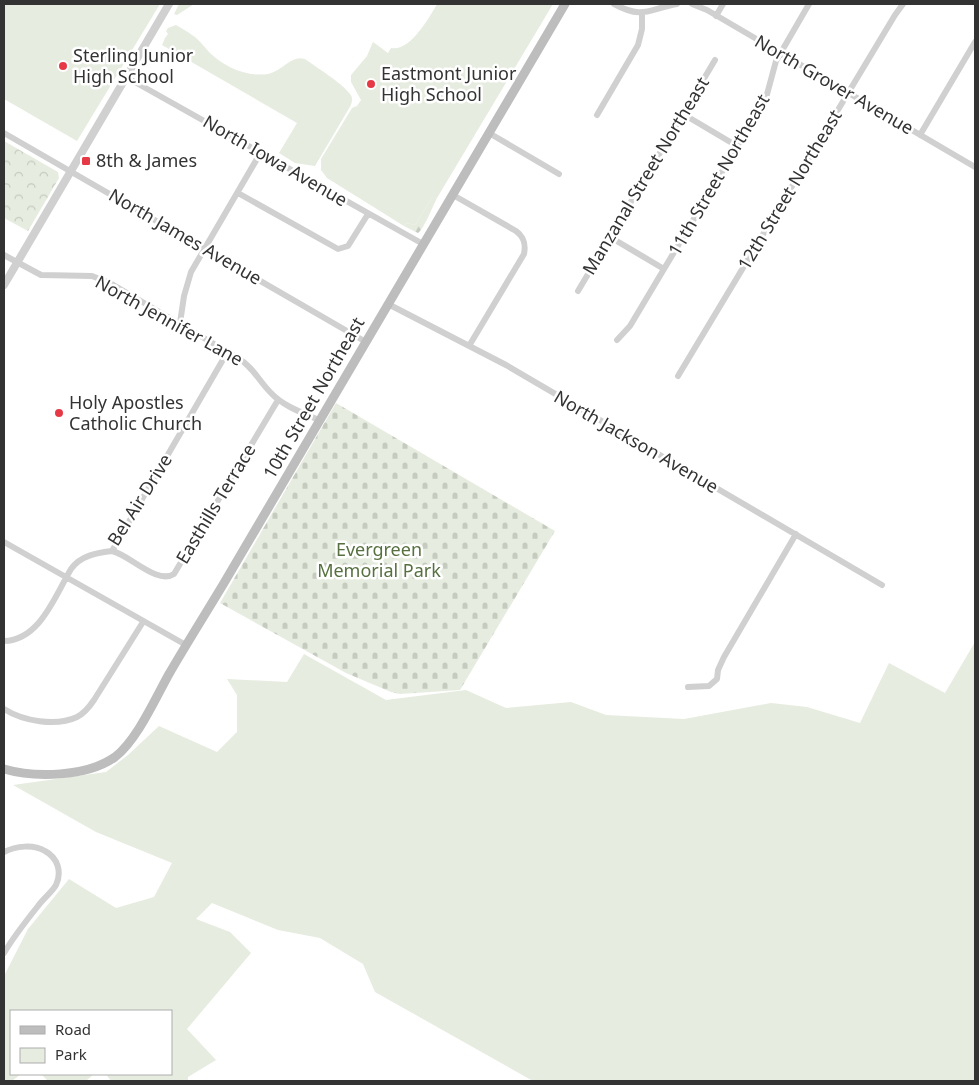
<svg xmlns="http://www.w3.org/2000/svg" width="979" height="1085" font-family="'Noto Sans',sans-serif">
<defs>
<pattern id="forest-firs" width="22" height="20" patternUnits="userSpaceOnUse" patternTransform="scale(1.25)"><rect width="22" height="20" fill="#e6ecdf"/><path d="M5 1l3.5 6h-7zM16 11l3.5 6h-7z" fill="#c6cbc0"/></pattern>
<pattern id="cemetery-stones" width="16" height="16" patternUnits="userSpaceOnUse" patternTransform="scale(1.25)"><rect width="16" height="16" fill="#e6ecdf"/><path d="M2 7V4a2 2 0 0 1 4 0v3zM10 15v-3a2 2 0 0 1 4 0v3z" fill="#c6cbc0"/></pattern>
<pattern id="park-crowns" width="20" height="18" patternUnits="userSpaceOnUse" patternTransform="scale(1.25)"><rect width="20" height="18" fill="#e6ecdf"/><path d="M2 6a3 3 0 1 1 6 0M12 15a3 3 0 1 1 6 0" fill="none" stroke="#c6cbc0"/></pattern>
</defs>
<rect width="100%" height="100%" fill="#fff"/>
<path fill="#e6ecdf" d="M4,4h156l-83,137 -73,-42z
M179,4h15l-17,11 -3,-1z
M437,4h116l-116,194 -4,-2 -18,29 -9,-2 -2,3 -77,-48 -6,-8v-11l31,-51 5,-2 4,-6 -10,-18v-7l16,-19 6,-14 15,11 3,-5c19,4 38,-30 46,-44z
M176,25c5,3 11,6 16,10 8,5 13,13 19,19 15,14 37,23 57,20 15,-3 23,-19 37,-15 12,9 36,23 45,35 3,3 2,7 1,11l-36,61 -20,-3 -16,-10 18,-30 -135,-78 3,-7 3,-4 -2,-3 2,-3z
M975,642v439h-442l-158,-89 -12,-28 -43,-26 -42,-8 -66,-27 -16,16 34,13 21,21 -64,76 29,31 -28,17v4h-77l-5,-7h65v-63h-160v63h10l-9,7h-8v-105l24,-47 41,-50 47,29 38,-11 18,-34 -76,-31 -83,-47 93,-13 22,-17 31,-29 58,26 20,-20v-37l-10,-16 60,3 17,-28 82,46 80,-10 40,18 65,-6 35,13 78,4 87,-16 36,4 53,16 29,-60 56,30z
M41,1074h53l-8,7h-38z"/>
<path fill="url(#forest-firs)" d="M433,196l4,2c-4,8 -13,31 -19,35l-14,-7 2,-3 9,2z"/>
<path fill="url(#cemetery-stones)" d="M336,403l219,128 -95,159 -60,4 -9,-2 -45,-19 -126,-70z"/>
<path fill="url(#park-crowns)" d="M4,141l54,31 1,6 -31,53 -24,-13z"/>
<g fill="none" stroke-linecap="round" stroke-linejoin="round">
<path stroke="#d0d0d0" stroke-width="6" d="M614,4c30,16 34,5 63,0
M692,4l15,6 268,157
M716,16l7,-12
M126,77l297,167
M683,114l54,32
M597,115l41,-70 4,-16v-16
M4,133l362,209
M489,133l70,41
M920,135l55,-93
M238,193l100,56 10,-3 20,-32
M453,195l63,36c8,6 10,13 8,23l-55,92
M610,237l54,32
M4,255l37,20 51,1 18,7 128,75c15,9 21,23 33,35 12,13 32,20 48,27
M578,291l137,-231
M388,304l118,61 376,220
M180,323l4,-27 7,-24 70,-120
M617,340l13,-14 136,-228 10,-37 33,-57
M678,376l217,-361 8,-11
M4,542l182,103
M112,551c18,4 45,34 62,23l104,-174
M4,641c36,-1 51,-45 67,-72 10,-14 26,-16 41,-18l116,-200
M688,687l21,-1 8,-7 1,-9 6,-13 72,-123
M4,709c19,12 52,18 73,8 8,-4 13,-11 17,-17l49,-78
M4,852c12,-6 29,-8 41,-1 13,7 17,21 11,34 -4,7 -13,14 -18,21 -12,15 -24,30 -34,47"/>
<path stroke="#d0d0d0" stroke-width="8" d="M4,285l165,-281"/>
<path stroke="#bdbdbd" stroke-width="9" d="M4,769c31,9 83,8 111,-12 22,-17 40,-58 54,-83 18,-31 37,-61 55,-91l341,-579"/>
</g>
<g fill="#e63946" stroke="#fff" stroke-width="2">
<circle cx="63" cy="66" r="5"/>
<circle cx="371" cy="84" r="5"/>
<rect x="81" y="156" width="10" height="10" rx="2.5"/>
<circle cx="59" cy="413" r="5"/>
</g>
<g text-anchor="middle" stroke-width="5" stroke-linejoin="round" paint-order="stroke">
<g font-size="18" fill="#333" stroke="#fff" text-anchor="start">
<text x="73" y="62">Sterling Junior<tspan x="73" dy="21">High School</tspan></text>
<text x="381" y="80">Eastmont Junior<tspan x="381" dy="21">High School</tspan></text>
<text x="96" y="167">8th &amp; James</text>
<text x="69" y="409">Holy Apostles<tspan x="69" dy="21">Catholic Church</tspan></text>
</g>
<g font-size="18" fill="#333" stroke="#fff">
<text transform="translate(834 85) rotate(30)" y="6">North Grover Avenue</text>
<text transform="translate(275 161) rotate(30)" y="6">North Iowa Avenue</text>
<text transform="translate(719 175) rotate(-60)" y="6">11th Street Northeast</text>
<text transform="translate(646 176) rotate(-59)" y="6">Manzanal Street Northeast</text>
<text transform="translate(790 190) rotate(-59)" y="6">12th Street Northeast</text>
<text transform="translate(185 237) rotate(30)" y="6">North James Avenue</text>
<text transform="translate(169 321) rotate(29)" y="6">North Jennifer Lane</text>
<text transform="translate(314 398) rotate(-60)" y="6">10th Street Northeast</text>
<text transform="translate(636 442) rotate(30)" y="6">North Jackson Avenue</text>
<text transform="translate(140 500) rotate(-58)" y="6">Bel Air Drive</text>
<text transform="translate(216 504) rotate(-59)" y="6">Easthills Terrace</text>
</g>
<g font-size="18" fill="#56703f" stroke="#fff">
<text x="379" y="556">Evergreen<tspan x="379" dy="21">Memorial Park</tspan></text>
</g>
</g>
<rect width="979" height="1085" fill="none" stroke="#333333" stroke-width="10"/>
<rect x="10" y="1010" width="162" height="65" fill="#ffffff" stroke="#adadad"/>
<rect x="20" y="1026" width="25" height="8" fill="#bdbdbd" stroke="#adadad"/>
<text x="55" y="1035" font-size="15" fill="#333333">Road</text>
<rect x="20" y="1048" width="25" height="15" fill="#e6ecdf" stroke="#adadad"/>
<text x="55" y="1060" font-size="15" fill="#333333">Park</text>
</svg>
